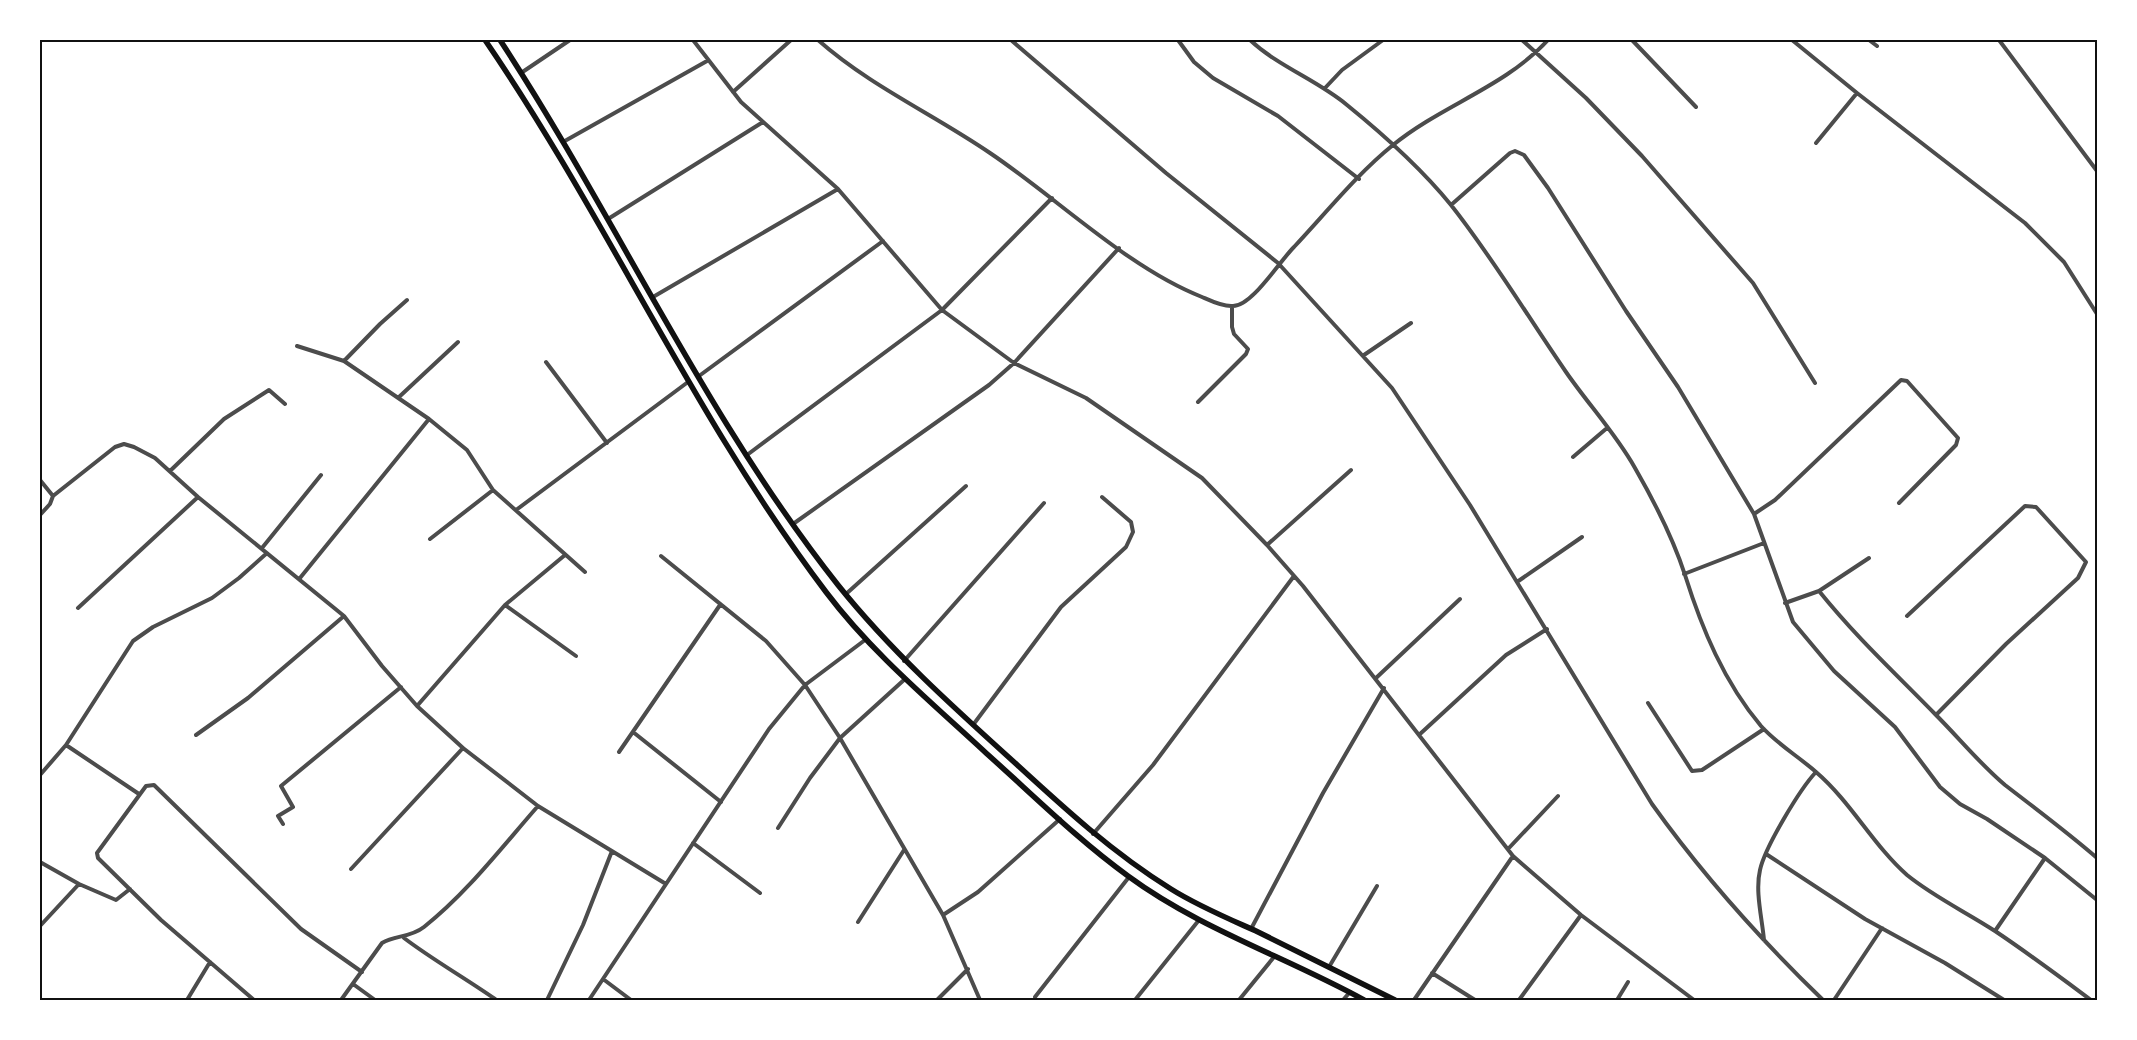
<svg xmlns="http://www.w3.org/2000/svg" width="2137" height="1040" font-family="Inter,sans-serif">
<rect width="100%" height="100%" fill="#fff"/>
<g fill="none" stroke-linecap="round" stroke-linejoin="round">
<path stroke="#4c4c4c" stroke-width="4" d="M693,40l48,62 97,87 104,121 72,53 72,35 116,80 65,67 36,41 210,270 68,59 113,85
M818,40c52,46 115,74 172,113 67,45 138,115 212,144 9,4 21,10 31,9 19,0 46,-44 61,-59 32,-34 63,-73 99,-102 49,-40 112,-58 155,-105
M1011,40l155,133 112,90 114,125 78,117 182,299c50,70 109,136 171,196
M1178,40l16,22 19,16 65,38 81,63
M1250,40c29,27 67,40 97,65 37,30 74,63 104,100 42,53 77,112 115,167 22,32 50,62 69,96 19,33 38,70 50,107 17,54 39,107 76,151 16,18 37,30 55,46 35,30 57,73 91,103 27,22 59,37 88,56 33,22 65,46 96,69
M1522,40l64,58 56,58 111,127 62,100
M1632,40l64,67
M1792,40l65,53 168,130 39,39 33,52
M1869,40l8,6
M1999,40l98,131
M521,73l49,-33
M1325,88l17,-18 41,-30
M733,92l58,-52
M563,142l144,-81
M1816,143l41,-50
M1451,205l59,-52 5,-2 9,4 24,33 78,123 52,76 76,127 39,108 41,49 61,56 45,60 20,17 27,15 58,39 52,42
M608,219l155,-97
M653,297l185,-108
M297,346l47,15 85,58 38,31 26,40 92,82
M1364,355l47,-32
M344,361l36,-37 27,-24
M546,362l61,81
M699,376l184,-135
M399,397l59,-55
M1198,402l48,-48 2,-5 -14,-15 -2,-7v-20
M747,455l195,-145 110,-112
M1573,457l34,-29
M170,471l54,-52 45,-29 16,14
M40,480l13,16
M516,510l172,-128
M1754,514l21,-14 126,-120 6,1 51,57 -2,7 -57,58
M40,515l10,-11 3,-8 62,-49 9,-3 10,3 21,11 43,39 146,119 38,50 35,40 46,42 75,58 128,78
M793,524l196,-139 25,-22 105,-115
M430,539l63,-49
M1267,545l84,-75
M262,548l59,-73
M1684,574l80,-31
M300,578l129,-159
M1517,582l65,-45
M1819,591c37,46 76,82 117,124 23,23 44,49 69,70 31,24 62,47 92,73
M846,594l120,-108
M1785,603l34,-12 50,-33
M505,605l71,51
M78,608l120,-111
M1907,616l118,-110 11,1 50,55 -8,16 -72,66 -70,71
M865,640l-60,45 35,53 103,177 37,85
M904,661l140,-158
M1376,678l84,-79
M1648,703l44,68 10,-1 62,-41
M417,706l88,-101 60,-50
M973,725l88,-118 65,-60 7,-15 -2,-10 -29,-25
M633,732l88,70
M1420,734l86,-79 41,-26
M196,735l52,-37 96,-82
M66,745l73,49
M619,752l101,-147
M40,775l26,-30 67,-104 20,-14 59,-29 27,-20 28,-25
M283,824l-5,-8 15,-9 -12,-21 120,-99
M778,828l32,-50 30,-40 65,-59
M1093,834l60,-69 141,-189
M693,843l67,50
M1508,849l50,-53
M1766,854l99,65 80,44 59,37
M40,862l39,22 37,16 14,-11
M351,869l112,-121
M943,915l35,-23 82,-73
M858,922l46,-72
M40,926l39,-42
M1251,929l72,-136 61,-105
M1995,931l50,-73
M404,938c29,22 61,40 91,61
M1764,940c-2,-22 -9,-49 -4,-70 5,-23 40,-81 56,-98
M1329,967l48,-81
M1432,973l43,27
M603,979l28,21
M353,984l22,16
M1035,997l94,-120
M187,1000l23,-38
M254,1000l-93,-80 -63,-62 -1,-5 49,-67 8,-1 147,144 61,43
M341,1000l41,-57c13,-8 28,-5 42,-16 43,-34 78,-80 114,-121
M547,1000l36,-75 29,-74
M589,1000l180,-271 36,-44 -39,-44 -105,-85
M937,1000l31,-31
M1135,1000l64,-80
M1239,1000l35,-43
M1343,1000l7,-8
M1414,1000l99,-144
M1519,1000l62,-85
M1617,1000l11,-18
M1834,1000l48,-72"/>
<path stroke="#111" stroke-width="5.5" d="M485,40c122,178 210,379 341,552 46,61 104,109 160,161 46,41 91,86 142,123 72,53 158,81 236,124
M500,40c117,179 205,377 338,545 52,65 114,121 176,177 50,46 99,91 157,127 27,17 56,29 85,42 46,23 93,46 139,69"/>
</g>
<rect width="2137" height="1040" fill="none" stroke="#ffffff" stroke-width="82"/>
<rect x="41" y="41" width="2055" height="958" fill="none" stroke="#111" stroke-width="2"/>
</svg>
